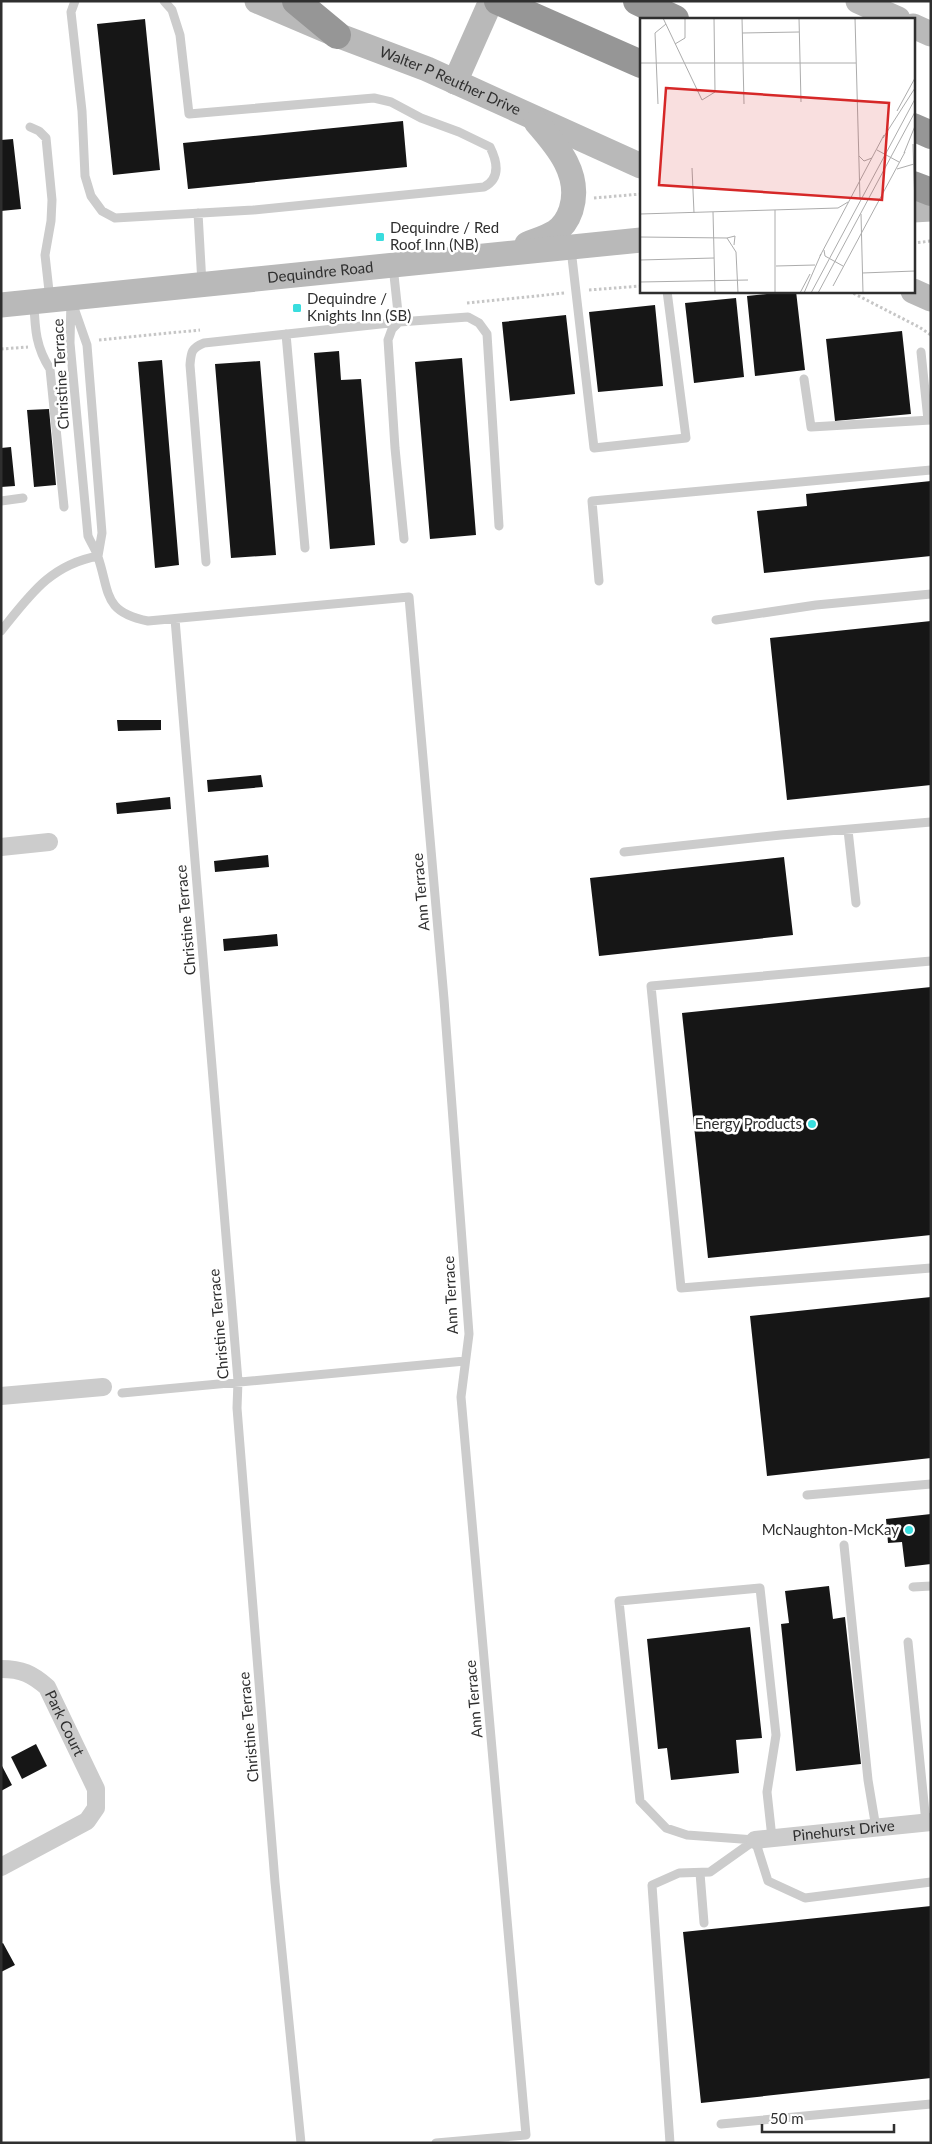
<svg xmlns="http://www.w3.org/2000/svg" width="932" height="2144" font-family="Lato,sans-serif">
<rect width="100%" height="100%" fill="#fff"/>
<path fill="#161616" d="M145,19l15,151 -47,5 -16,-151z
M403,121l4,46 -219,22 -5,-46z
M13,139l8,70 -20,2v-71z
M796,291l9,79 -50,6 -8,-80z
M736,298l8,79 -50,6 -9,-80z
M655,305l8,81 -65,6 -9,-80z
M566,315l9,79 -65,7 -8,-79z
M902,331l9,83 -76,7 -9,-82z
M339,351l2,29 20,-1 14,166 -45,4 -16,-196z
M462,358l14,177 -46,4 -15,-177z
M162,360l17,205 -24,3 -17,-206z
M260,361l16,194 -45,3 -16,-194z
M49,409l7,76 -22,2 -7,-77z
M11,447l4,39 -14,1v-39z
M931,481v75l-167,17 -7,-62 50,-5 -1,-12z
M931,621v164l-144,15 -17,-162z
M117,720h44v10l-43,1z
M261,775l2,12 -55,5 -1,-12z
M170,797l1,12 -54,5 -1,-11z
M268,855l1,12 -54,5 -1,-11z
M784,857l9,78 -194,21 -9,-78z
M277,934l1,12 -54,5 -1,-12z
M931,987v248l-223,23 -26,-245z
M931,1297v161l-164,18 -17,-160z
M931,1514v50l-26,3 -3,-25 -14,1 -2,-24z
M829,1586l4,33 12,-2 16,147 -65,7 -15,-147 8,-1 -4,-32z
M750,1627l12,111 -26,2 3,33 -68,7 -4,-32 -9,1 -11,-110z
M36,1744l11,22 -25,13 -11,-22z
M1,1764l11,21 -11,6z
M931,1906v172l-230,25 -18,-171z
M3,1943l12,22 -14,7v-28z"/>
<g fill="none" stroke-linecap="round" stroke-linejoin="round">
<path stroke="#c6c6c6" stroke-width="3" stroke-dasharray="2.5 2.5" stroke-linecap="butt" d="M594,198l47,-4
M913,243l18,-2
M589,290l52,-4
M849,291l70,36 12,8
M467,303l98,-10
M99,340l101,-10
M1,349l27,-2"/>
<path stroke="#ccc" stroke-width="9" d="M75,1l-4,11 11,99 3,65 6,20 11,15 13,7 138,-8 231,-23c17,-9 13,-26 6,-40l-31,-15 -38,-14 -30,-16 -17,-4 -185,16 -9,-79 -8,-25 -8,-9
M30,127l9,4 7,7 6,62 -1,21 -6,34 5,45
M198,213l4,71
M571,249l23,199 92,-10 -19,-147
M393,266l6,56 69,-5 11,6 8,11 12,192
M71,299l-1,44 18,193c3,7 8,14 10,21 12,36 5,55 50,64l261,-24 35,402 25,335 -8,63 65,738 -90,8
M34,304c1,26 2,43 16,65l14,138
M73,305l14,40 15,188 -4,23
M399,322l-7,7 -4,11 7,108 9,91
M286,334l19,214
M921,352l7,68
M804,379l7,48 120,-7
M1,501l22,-3
M206,562l-16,-197c1,-12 1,-17 14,-22l195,-21
M599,581l-7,-80 339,-31
M175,619l63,762 -1,27 38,474 26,261
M716,620l100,-15 115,-11
M1,631c29,-36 49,-66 97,-75
M848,830l8,73
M624,852l157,-17 150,-13
M931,961l-280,25 30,302 250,-20
M122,1393l343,-32
M807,1495l124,-11
M844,1545l24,235 8,48
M913,1587l18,-1
M908,1642l18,181
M755,1840l-68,-5 -21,-7 -26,-27 -21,-200 141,-13 16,147 -9,57 5,46
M755,1840l13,41 37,17 126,-16
M700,1873l4,50
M721,2124l210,-20
M670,2143l-18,-258 27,-12 31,-1 45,-32"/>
<g stroke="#ccc" stroke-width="18">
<path d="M1,847l48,-5"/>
<path d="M1,1396l102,-9"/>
<path id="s1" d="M1,1669c21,0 31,5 46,18l49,102v19l-9,13 -86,46"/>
<path id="s2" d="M755,1840l176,-18"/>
</g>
<g stroke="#b9b9b9" stroke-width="25">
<path id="s3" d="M257,1l80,34 90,34 214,97"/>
<path d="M858,1l40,18"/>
<path d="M913,26l18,8"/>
<path d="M455,82l36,-81"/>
<path d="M913,210l18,-1"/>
<path d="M527,244c10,-4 20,-7 28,-12 8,-5 13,-13 16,-22 11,-35 -13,-63 -35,-88"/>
<path d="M913,291l18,8"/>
<path id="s4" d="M1,305l640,-65"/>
</g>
<path stroke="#969696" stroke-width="28" d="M296,1l41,34
M498,1l143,63
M637,1l38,18
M913,127l18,8
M913,185l18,7"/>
</g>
<g fill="#39ddde" stroke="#fff" stroke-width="2">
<rect x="375" y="232" width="10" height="10" rx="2.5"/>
<rect x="292" y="303" width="10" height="10" rx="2.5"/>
<circle cx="812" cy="1124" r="5"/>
<circle cx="909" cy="1530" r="5"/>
</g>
<g text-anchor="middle" stroke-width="5" stroke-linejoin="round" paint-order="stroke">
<g font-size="15" fill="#2f2f2f" stroke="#fff">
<text dy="5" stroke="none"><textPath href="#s3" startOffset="209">Walter P Reuther Drive</textPath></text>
<text dy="5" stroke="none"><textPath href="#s4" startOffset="321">Dequindre Road</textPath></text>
<text transform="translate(61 374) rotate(-93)" y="5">Christine Terrace</text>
<text transform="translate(421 892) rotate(-95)" y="5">Ann Terrace</text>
<text transform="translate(186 920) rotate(-95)" y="5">Christine Terrace</text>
<text transform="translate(451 1295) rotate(-93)" y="5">Ann Terrace</text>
<text transform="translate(219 1324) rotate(-95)" y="5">Christine Terrace</text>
<text transform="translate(474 1699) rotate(-95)" y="5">Ann Terrace</text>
<text dy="5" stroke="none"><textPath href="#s1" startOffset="91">Park Court</textPath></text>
<text transform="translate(249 1727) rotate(-95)" y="5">Christine Terrace</text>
<text dy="5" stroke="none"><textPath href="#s2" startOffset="89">Pinehurst Drive</textPath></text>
</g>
<g font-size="15" fill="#2f2f2f" stroke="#fff" text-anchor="start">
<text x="390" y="233">Dequindre / Red<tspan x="390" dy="17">Roof Inn (NB)</tspan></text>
<text x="307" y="304">Dequindre /<tspan x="307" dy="17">Knights Inn (SB)</tspan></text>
<text x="802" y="1129" text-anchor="end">Energy Products</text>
<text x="899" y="1535" text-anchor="end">McNaughton-McKay</text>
</g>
</g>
<g transform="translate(640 18)">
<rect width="275" height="275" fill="#fff"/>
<path fill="none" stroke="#acacac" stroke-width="1" d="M23,0l39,82 13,-8 -1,-74M102,0l2,86M159,0l2,84M215,0l5,181M102,15l57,-1M35,26l10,-6v-20M0,45h216M18,86l-3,-71 11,-9M257,93l18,-33M243,120l32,-50M273,126l2,62M237,132l22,12M264,135l11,-27M219,138l5,5 8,-3M52,150l2,45M257,151l17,-5M135,192v83M73,194l2,81M0,196l198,-6 10,-6M221,196l2,79M0,219l87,1 9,14 2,41M87,220l8,-2 -1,9M184,232l1,6 18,10M180,238l64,-121M0,242l74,-2M136,248l39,-1M222,255l53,-2M0,264l108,-2M193,268l72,-134M160,275l10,-19M164,275l17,-39M171,275l104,-194M178,275l97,-181"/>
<path fill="#d62828" fill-opacity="0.15" stroke="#d62828" stroke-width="2.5" d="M26,70l223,15 -7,97 -223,-15z"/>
<rect width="275" height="275" fill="none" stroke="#2f2f2f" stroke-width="2.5"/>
</g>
<rect width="932" height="2144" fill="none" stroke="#2f2f2f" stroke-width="5"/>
<path d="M762 2124v8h132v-8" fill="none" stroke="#2f2f2f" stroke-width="2.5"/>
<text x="770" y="2124" font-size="15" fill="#2f2f2f" stroke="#ffffff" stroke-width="4" paint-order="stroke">50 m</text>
</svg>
